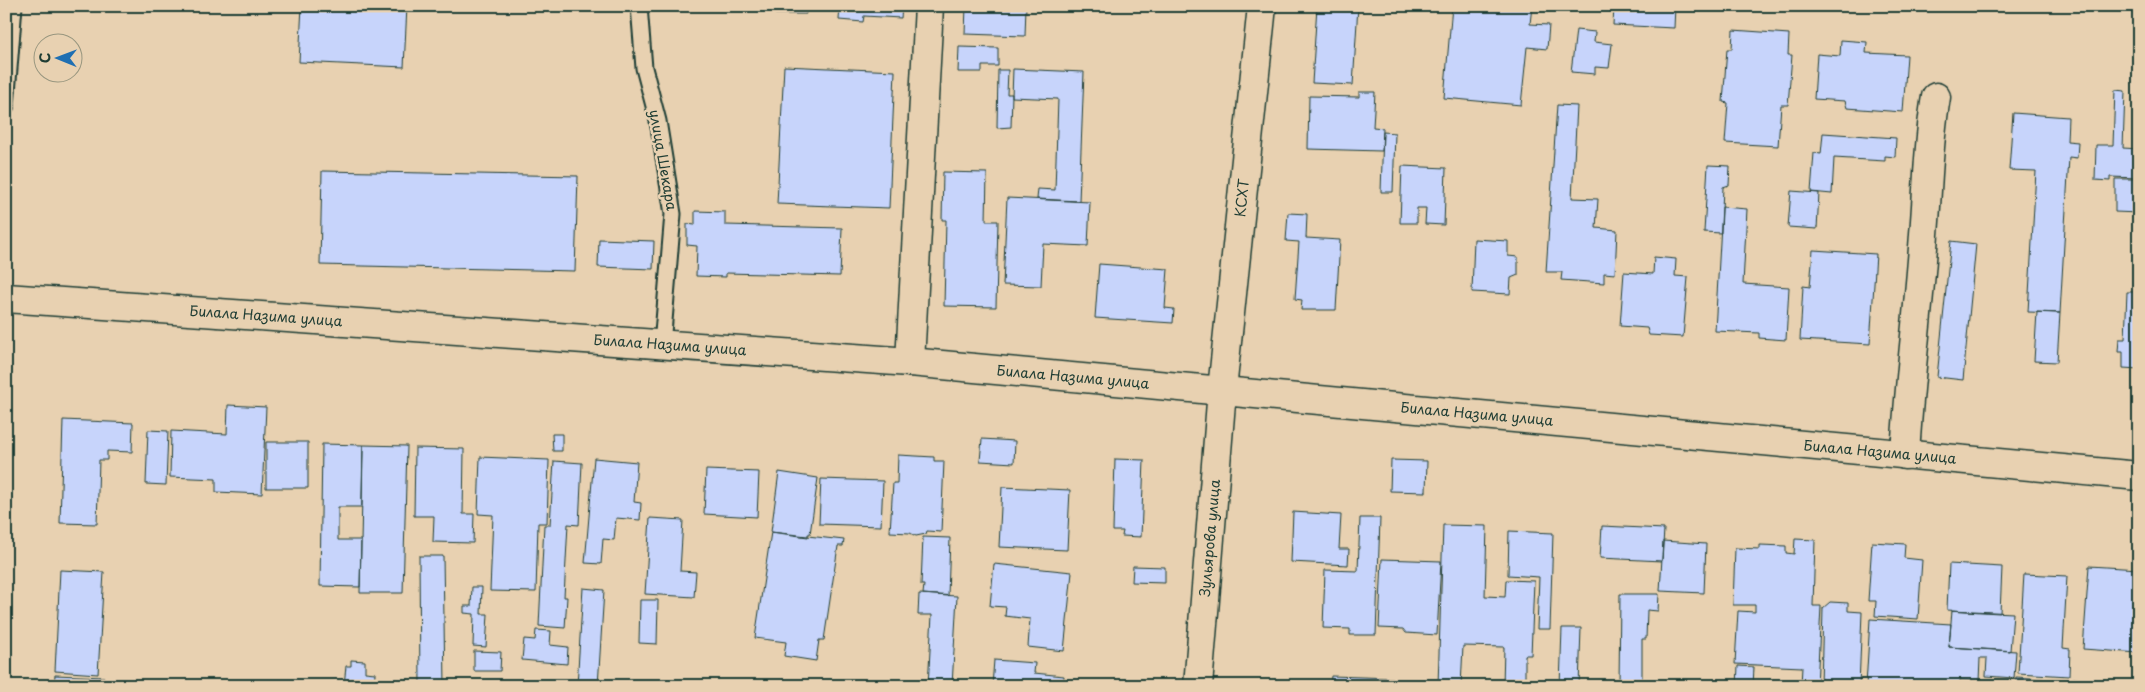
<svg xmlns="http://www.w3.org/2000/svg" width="2145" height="692" font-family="'Playpen Sans',sans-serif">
<rect width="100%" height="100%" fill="#e8d1b1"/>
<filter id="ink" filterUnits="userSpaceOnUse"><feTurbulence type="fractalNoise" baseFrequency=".02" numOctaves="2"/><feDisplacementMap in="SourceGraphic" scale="10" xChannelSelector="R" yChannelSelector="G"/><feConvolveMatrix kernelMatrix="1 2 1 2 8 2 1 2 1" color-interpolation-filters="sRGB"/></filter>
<g filter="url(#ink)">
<path fill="#c7d4fb" stroke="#1f3d34" d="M302,6h105l-3,61 -105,-5z
M775,6h31v8h-31z
M840,6h62l-1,12 -37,-2 -1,6 -24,-2z
M966,6h60l-1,30 -60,-2z
M1317,6h41l-5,79 -41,-2z
M1452,6h80l-2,18 19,1 -2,24 -20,-2 -6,58 -77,-7z
M1614,6h61l-1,22 -61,-3z
M1576,30l19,2 -1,10 18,2 -3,24 -14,-1v7l-24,-2z
M1733,30l56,4 -1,21h4l-4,50h-7l-3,41 -53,-3 3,-40 -5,-1 4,-53h5z
M1841,40l26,2 -1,11 41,2 -4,57 -56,-4 -2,-7 -31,-2 3,-45 23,2z
M959,47l39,1v18h-16v6h-24z
M784,66l111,5 -6,137 -112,-4z
M1013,69l71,3 -5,129 -42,-2 1,-10 17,1 3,-91 -46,-2z
M998,70h10l-1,24h5l-1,33 -14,1z
M2115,90l10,1 -2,57 16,1v29l-29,-1v4l-15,-1 1,-35h17z
M1359,92h16l-2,35 10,1 -1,23 -74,-2 1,-53 50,1z
M1557,105l20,1 -5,92 26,1 -2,29 21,2 -2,44 -11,-1v10l-43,-3 1,-8h-16z
M2013,113l55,4 -1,24 11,1 -1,16 -8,-1 -9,156 -32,-1 8,-141 -27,-1z
M1383,132l12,1 -2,59h-12z
M1823,133l73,5 -1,19 -10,-1v5l-51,-3 -2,36 -21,-2 3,-39 7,1z
M1708,165l22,1 -1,19 -6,2 -2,46 -17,-1z
M1402,166l44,2 -2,57 -19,-1 1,-16h-9v15h-17z
M322,171l256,5 -3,95 -255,-6z
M943,172l44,1 -1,48h12l-2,86 -52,-1 2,-86h-4z
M2115,179h24v34l-24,-1z
M1791,191l28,2 -2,36 -29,-2z
M1007,198l83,4 -2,44 -45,-2 -2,42 -38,-1z
M1722,207l25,2 -4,75 46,3 -3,53 -27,-2v-5l-44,-2z
M695,211l30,1v13l117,3 -2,48 -114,-3v4l-30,-1 1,-30 -10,-1v-21l8,1z
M1288,213l19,1 -1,24 34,2 -4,70h-35l1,-10 -7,-1 4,-57 -13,-1z
M599,239l55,2 -1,28 -55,-2z
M1474,239l34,2v15l10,1v18l-7,3 -1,16 -38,-2z
M1951,241l25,3 -13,136 -26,-3z
M1813,250l63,4 -6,90 -70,-4 3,-54 7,1z
M1654,257l22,2 -1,17 13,1 -5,60 -34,-2 -2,-7 -27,-2 4,-54 29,2z
M1099,264l69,5 -3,39 9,1 -1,14 -78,-5z
M2127,292h12v77l-16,-1v-16h-5l1,-13h6z
M2037,312l23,1 -3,49 -23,-1z
M228,405l38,2 -4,87 -46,-2v-13l-46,-2 1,-46 56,3z
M63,420l70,3 -1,29 -25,-1v9h-8l-2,64 -37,-1z
M148,430l20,1 -2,54 -20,-1z
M552,434h10v17h-9z
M982,439l33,2 -1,22 -34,-2z
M266,442h42v46h-42z
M322,444l41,1 -1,62h-24v33h23l-1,47 -40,-1z
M363,445l44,1 -4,147h-43z
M415,448l49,1 -1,65h11l-1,29 -40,-1 1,-26h-20z
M898,455l36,2v4h10l-3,71 -14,-1 -1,3 -10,2 -6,-3 -20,-1 3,-49h4z
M480,457l69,3 -2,63h-9l-2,69 -46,-1 3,-76 -15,-1z
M594,458l43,4 -3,40 7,1 -1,17 -24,-2 -2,22 -11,-1 -2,25 -16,-1z
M1115,459l29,1 -3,77 -19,-1 1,-5h-10z
M1391,460l36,1 -1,31 -36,-1z
M554,461l28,2 -3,62 -11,-1 -4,73h3l-2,31 -26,-2 5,-101h6z
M706,470l53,2 -2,45 -53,-3z
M779,472l39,6 -8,56h-2v3l-37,-5z
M821,479l62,2 -2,45 -62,-2z
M1002,487l68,3 -3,60 -68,-3z
M1293,512l48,3 -2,34h10l-1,16 -57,-3z
M650,518l33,2 -3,51 16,1 -2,25 -49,-3z
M1360,518h20l-4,117h-26v-6l-27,-1 2,-58 33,1z
M1443,525l44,1 -2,70 20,1 1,-17 28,1 -3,74h-6v31h-22l1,-39 -41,-1 -2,40h-23z
M1602,526l62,3 -2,32 -62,-3z
M1509,531l44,2 -3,96h-13l2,-52 -31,-2z
M771,532l73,8 -1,6h-5l-14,94h-5l-3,21 -32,-5 2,-14 -31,-4z
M923,537l27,1 -2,58 -25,-2 1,-9h-3z
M1795,539l20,1 -2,66h8l-4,80 -16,-1 1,-18 -67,-3 3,-53 17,1v-7h-22l2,-57 25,1v-4l26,1v7l8,1z
M1663,541l43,3 -2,49 -44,-2z
M1872,542l33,2 -1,14 18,2 -4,59 -43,-3 1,-15h-8z
M419,556h24l2,130h-25z
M1382,559l59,2 -4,74 -31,-2 -3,-4 -24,-1z
M994,564l78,8 -8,79 -36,-4 2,-28 -25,-3 1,-9 -16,-1z
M1949,564l53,3 -2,46 -53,-3z
M1133,566l32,1v16l-33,-1z
M2089,566l50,3v84l-56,-4z
M60,570l44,2 -6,102 -43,-3z
M2024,574l43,2 -4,72 7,1 -1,27 -51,-3z
M472,587h10l-1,27h7l-2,33 -13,-1 1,-32 -10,-1v-7h7z
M583,588l21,2 -6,96h-21z
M919,594l38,2 -5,90h-24l4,-71h-14z
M1620,594h39l-1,17 -11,-1 -1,29h-4v47h-23z
M640,600h18l-1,44 -18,-1z
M1830,602l18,1v8l14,1 -3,74h-38l2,-78z
M1952,610l61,3 -3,38 -61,-4z
M1870,619l81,5 -2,23 67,4 -2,27 -28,-2 1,-18h-7l-1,23 -19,-1v6h-94z
M1562,628h19l-2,58h-19z
M536,630l15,1 -1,14 18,2 -1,17 -45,-4 2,-21 11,1z
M474,651l27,1 -1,19h-26z
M351,660l14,1v11l10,1 -1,13h-30l2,-20h5z
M994,660l41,3 -1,10 30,3 -1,10h-71z
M1738,666l16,1 -1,19h-16z
M55,675l49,2v9h-50z
M1331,676l62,2 2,8h-65z
M2016,677l27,2 -1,7h-26z
M2073,678l21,2v6h-21z"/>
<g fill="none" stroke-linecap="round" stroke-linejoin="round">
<defs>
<path id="lane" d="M639,6l5,62 14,53 15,93 -11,131
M6,106l8,-100"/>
<path id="street" d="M910,362l19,-356
M1222,390l40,-384
M1905,455c4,-74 14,-147 19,-221 4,-46 4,-92 12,-137"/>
<path id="secondary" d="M6,298l904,64 1229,114
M1198,686l24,-296"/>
</defs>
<use href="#lane" stroke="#1f3d34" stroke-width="19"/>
<use href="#street" stroke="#1f3d34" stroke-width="31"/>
<use href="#secondary" stroke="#1f3d34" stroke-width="31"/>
<use href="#lane" stroke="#e8d1b1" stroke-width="15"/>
<use href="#street" stroke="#e8d1b1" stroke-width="28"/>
<use href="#secondary" stroke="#e8d1b1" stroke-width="28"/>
</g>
</g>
<g text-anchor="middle" stroke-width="5" stroke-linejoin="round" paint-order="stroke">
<g font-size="14" fill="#1f3d34" stroke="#e8d1b1">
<text transform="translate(663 160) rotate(80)" y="5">улица Шекара</text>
<text transform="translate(1242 198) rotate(-84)" y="5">КСХТ</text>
<text transform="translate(266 316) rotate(4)" y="5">Билала Назима улица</text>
<text transform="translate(670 345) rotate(4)" y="5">Билала Назима улица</text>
<text transform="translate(1073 377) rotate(5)" y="5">Билала Назима улица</text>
<text transform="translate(1477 414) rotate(5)" y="5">Билала Назима улица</text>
<text transform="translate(1880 452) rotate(5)" y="5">Билала Назима улица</text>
<text transform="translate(1210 538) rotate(-85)" y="5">Зульярова улица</text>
</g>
</g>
<rect width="2145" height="692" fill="none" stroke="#e8d1b1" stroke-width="25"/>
<rect x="12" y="12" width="2120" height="667" fill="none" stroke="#1f3d34" stroke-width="2" filter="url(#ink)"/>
<g transform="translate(58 58) rotate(271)"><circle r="24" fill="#e8d1b1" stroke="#98967f"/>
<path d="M0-4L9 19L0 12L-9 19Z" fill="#1f6fb2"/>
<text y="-8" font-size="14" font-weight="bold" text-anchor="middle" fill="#1f3d34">С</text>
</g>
</svg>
